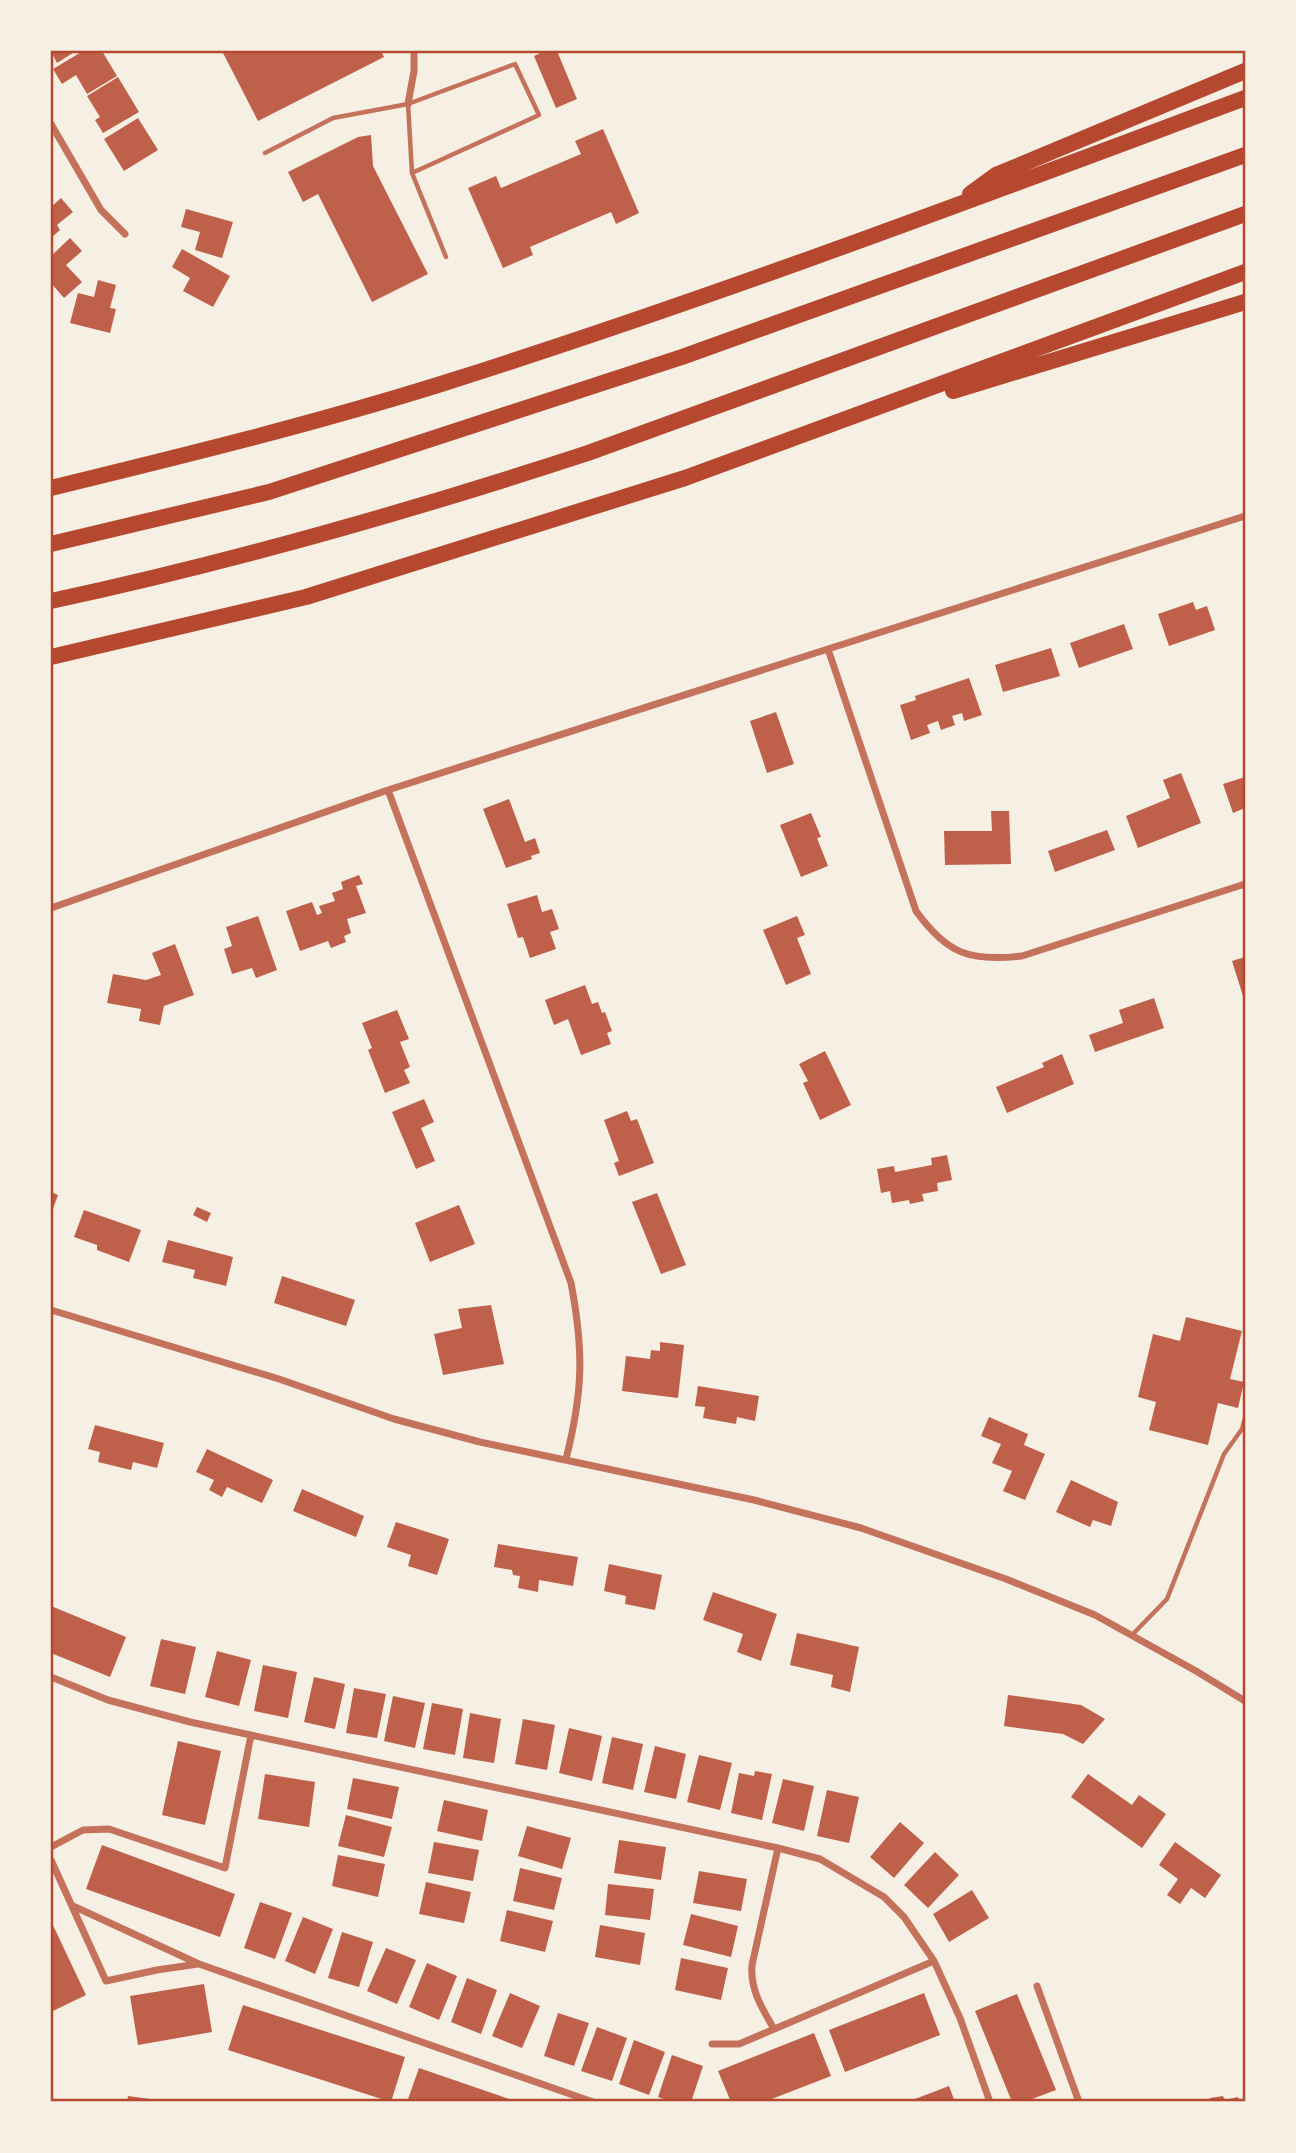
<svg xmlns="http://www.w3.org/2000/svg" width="1296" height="2153" font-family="'Golos Text',sans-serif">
<rect width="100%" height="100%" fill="#f6efe4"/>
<path fill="#bf614a" d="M51,51h25l-19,12z
M83,51h19l15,25 -30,18 -11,-19 -14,9 -9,-15z
M222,51h159l3,6 -126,64z
M545,51h12l20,48 -21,9 -22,-52z
M118,77l21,35 -36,21 -8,-13 5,-3 -13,-21z
M138,118l20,32 -34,21 -20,-32z
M603,129l36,84 -23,11 -5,-12 -81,35 3,8 -30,13 -35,-80 28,-12 5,12 80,-34 -6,-13z
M371,135l2,31 55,108 -56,28 -54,-108 -15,8 -15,-30 70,-35z
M61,198l12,14 -16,13 3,5 -9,8v-31z
M186,209l47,13 -11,36 -27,-8 5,-18 -19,-5z
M70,238l12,13 -16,14 16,17 -18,16 -13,-15v-27z
M182,249l48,27 -17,31 -30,-16 7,-13 -18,-11z
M98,280l18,5 -6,23 6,1 -6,24 -40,-10 8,-30 16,4z
M1193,602l3,8 11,-4 8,24 -46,16 -11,-32z
M1124,624l9,25 -54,19 -9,-25z
M1051,648l9,28 -57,16 -8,-27z
M969,678l13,37 -18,6 -2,-8 -10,3 3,9 -14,5 -3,-9 -11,4 3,8 -19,7 -11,-35 16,-5 -1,-4z
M776,712l18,52 -27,9 -17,-52z
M1181,773l20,50 -63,25 -12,-32 44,-18 -7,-18z
M1245,777v31l-12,5 -10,-29z
M509,799l16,43 10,-4 5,15 -9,3 1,3 -26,9 -23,-59z
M991,811h18l2,53 -66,1 -1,-34h48z
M811,813l10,24 -4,1 11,28 -27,11 -21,-52z
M1107,830l8,20 -60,22 -7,-21z
M359,875l4,9 -7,2 10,27 -19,6 4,14 -7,3 2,6 -15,6 -3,-7 -28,10 -14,-40 26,-9 5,13 5,-2 -3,-7 16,-5 -3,-8 11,-4 -2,-7z
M537,895l5,17 10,-3 7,20 -9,3 6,17 -26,9 -7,-21 -5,1 -11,-34z
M258,916l19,54 -21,8 -4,-10 -20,6 -8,-25 8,-3 -6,-19z
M797,916l8,19 -8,3 14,36 -25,11 -23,-55z
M175,944l19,51 -30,11 -4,19 -21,-4 2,-12 -34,-6 6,-29 33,6 15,-5 -9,-22z
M1245,957v38l-2,1 -11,-35z
M585,985l7,19 6,-2 4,11 3,-1 7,19 -5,2 4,11 -30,11 -13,-36 -14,6 -9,-25z
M1154,998l10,30 -69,24 -6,-17 34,-12 -4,-13z
M397,1010l12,29 -9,3 10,25 -6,3 6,13 -25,10 -17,-43 4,-2 -10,-25z
M825,1051l26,54 -31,15 -17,-37 5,-2 -9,-17z
M1062,1054l12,30 -67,29 -11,-26 48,-20 -2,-4z
M424,1099l10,23 -13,6 14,33 -19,8 -24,-57z
M627,1111l4,10 6,-2 17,44 -35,13 -5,-13 5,-2 -15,-41z
M947,1155l5,25 -15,3 1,8 -16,3 2,7 -14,3 -1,-4 -17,3 -2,-12 -9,2 -4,-24 17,-3 1,6 37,-7 -1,-7z
M51,1192l7,3 -7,19z
M657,1193l29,72 -25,9 -29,-72z
M459,1205l16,39 -45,18 -15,-39z
M197,1207l14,6 -4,9 -14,-7z
M84,1210l57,20 -12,32 -32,-12v-5l-23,-8z
M168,1240l65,17 -7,29 -33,-8 2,-8 -33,-8z
M282,1276l73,24 -9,26 -72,-23z
M491,1305l13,59 -61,11 -9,-41 28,-6 -4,-19z
M1186,1317l56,14 -12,48 14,3 -6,26 -20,-5 -10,42 -59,-15 7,-28 -18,-5 15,-63 27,7z
M660,1342l24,3 -6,53 -56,-7 4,-35 24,3 1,-9 9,1z
M698,1386l61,10 -4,25 -18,-4 -1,7 -33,-6 2,-11 -10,-1z
M989,1417l39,17 -4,11 21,9 -20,46 -22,-9 9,-20 -20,-8 9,-19 -20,-8z
M95,1425l69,18 -7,25 -24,-6 -2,8 -33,-8 2,-10 -12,-3z
M207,1449l66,31 -11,23 -35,-16 -5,10 -13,-7 5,-10 -18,-8z
M1071,1480l47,22 -7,24 -18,-6 -3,7 -34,-15z
M302,1489l62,27 -8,21 -63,-26z
M396,1522l53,17 -12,36 -29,-9 3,-11 -24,-8z
M498,1544l80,13 -5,29 -34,-6 -1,12 -20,-4 2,-12 -7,-1 -1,-5 -18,-3z
M609,1564l53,11 -7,35 -30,-6 1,-8 -22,-5z
M713,1592l64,22 -16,47 -24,-9 6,-18 -40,-14z
M51,1606l75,31 -16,40 -59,-24z
M797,1633l62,14 -9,45 -19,-5 2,-12 -43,-10z
M161,1639l35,8 -11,47 -35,-8z
M217,1651l34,9 -12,46 -34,-9z
M263,1665l34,7 -9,46 -34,-7z
M314,1677l31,7 -10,45 -31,-7z
M354,1688l32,6 -9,44 -31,-5z
M1008,1695l73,10 24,14 -22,25 -20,-10 -59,-8z
M393,1696l32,7 -10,45 -31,-7z
M432,1703l31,6 -8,46 -32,-6z
M470,1713l31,6 -7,44 -31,-5z
M523,1719l32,6 -8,45 -32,-6z
M569,1728l33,8 -10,45 -33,-8z
M612,1737l31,7 -10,46 -31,-7z
M178,1741l43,10 -16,74 -43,-10z
M655,1746l31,8 -10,45 -32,-7z
M699,1755l33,8 -12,47 -33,-8z
M755,1771l17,3 -10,46 -31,-7 8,-40 15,3z
M265,1774l50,8 -6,45 -51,-8z
M1088,1774l44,31 7,-10 27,19 -24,34 -71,-51z
M353,1778l46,9 -7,32 -45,-10z
M783,1779l31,7 -10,45 -32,-8z
M827,1790l32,7 -10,46 -32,-7z
M444,1800l44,10 -6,31 -45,-10z
M346,1815l46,12 -8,30 -46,-11z
M900,1822l24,21 -30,35 -24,-21z
M527,1826l44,12 -9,31 -44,-13z
M619,1840l47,7 -5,33 -47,-7z
M434,1842l45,8 -6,31 -45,-8z
M1175,1842l46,33 -16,23 -14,-10 -11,16 -13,-9 11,-16 -19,-14z
M102,1845l133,49 -15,43 -134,-48z
M935,1852l24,23 -31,33 -24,-23z
M338,1855l47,9 -7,33 -46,-11z
M520,1868l42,10 -8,32 -41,-9z
M699,1871l48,8 -6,32 -48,-8z
M426,1882l45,10 -7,31 -45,-9z
M608,1884l46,5 -4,31 -45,-5z
M972,1890l17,28 -40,24 -16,-28z
M260,1902l32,11 -17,46 -31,-11z
M507,1910l46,11 -8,31 -45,-11z
M691,1914l47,12 -7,31 -48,-12z
M303,1917l30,12 -18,45 -30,-13z
M51,1921l35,74 -35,17z
M600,1925l45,8 -5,32 -45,-8z
M342,1932l31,10 -14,45 -31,-9z
M386,1948l30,12 -19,44 -30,-13z
M681,1958l47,10 -7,32 -46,-10z
M427,1963l30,13 -18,44 -30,-13z
M467,1978l30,12 -16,44 -30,-12z
M204,1984l8,48 -74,13 -8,-49z
M510,1993l30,13 -18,42 -30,-12z
M924,1993l16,42 -95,37 -16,-42z
M1017,1994l39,96 -32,12h-12l-37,-91z
M243,2005l162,52 -14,45 -163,-52z
M558,2013l31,10 -15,43 -30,-10z
M597,2027l30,11 -15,43 -31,-10z
M814,2033l17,43 -67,26h-33l-13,-31z
M634,2040l31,12 -16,43 -30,-11z
M672,2055l31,11 -12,36h-19l-14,-5z
M419,2068l99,34h-111z
M949,2086l6,16h-48z
M128,2096l37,5v1h-38z
M1223,2096l2,4 13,-3 2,5h-29l-1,-4z"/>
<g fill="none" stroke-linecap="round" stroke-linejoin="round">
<path stroke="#c5725c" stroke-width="4.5" d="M265,153l68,-35 75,-14 107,-40 24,51 -127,58 -4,-69
M412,173l34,84
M1132,1635l35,-36 57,-145 18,-25 3,-11"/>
<path stroke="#c5725c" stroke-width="7" d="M408,104l6,-33v-20
M51,124l50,86 24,24
M1245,516l-417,133 88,262c31,43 54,51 106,45l223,-72
M388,790l183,493c13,68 12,109 -5,176
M51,908l337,-118 440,-141
M51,1310l228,69 115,40 86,23 274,58 107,28 145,51 89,36 101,56 49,30
M51,1677l57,23 82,22 588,126 42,11 64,38 20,20 30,44 26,57 30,84
M51,1847l32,-17 26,-1 116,39 26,-133
M51,1860l55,121 51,-11 41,-6
M73,1906l126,58 394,138
M1037,1986l42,116
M774,2029c-12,-21 -24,-39 -22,-64l26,-117
M712,2044h27l195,-83"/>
<path stroke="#b5482f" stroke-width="16" d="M970,194l26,-19 249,-104
M953,391l292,-89
M51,488c131,-32 262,-64 390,-104 272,-86 538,-187 804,-286
M51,544l218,-52 413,-135 563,-202
M51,601c182,-39 360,-90 537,-148l657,-239
M51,657l255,-60 379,-119 560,-206"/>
</g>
<rect width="1296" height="2153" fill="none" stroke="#f6efe4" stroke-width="105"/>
<rect x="52" y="52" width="1192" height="2048" fill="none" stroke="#b5482f" stroke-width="2.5"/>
</svg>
